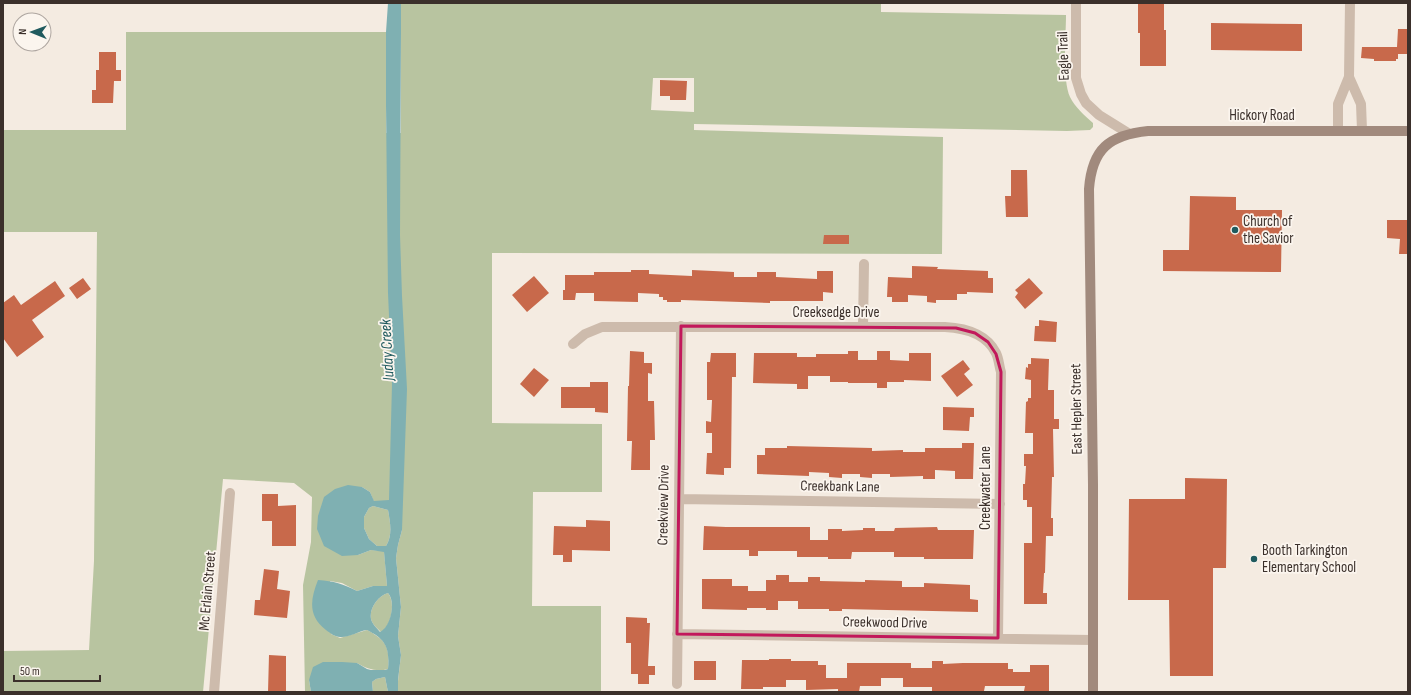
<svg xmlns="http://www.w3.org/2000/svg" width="1411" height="695" font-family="'Sofia Sans Condensed',sans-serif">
<rect width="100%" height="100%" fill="#f4ebe1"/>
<path fill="#b8c4a0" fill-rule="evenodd" d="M401,3h480v9l185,3c0,21 -4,64 4,82 5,10 14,18 23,26v4l-3,3 -23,1 -373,-7v6l249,7 -1,117 -450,-1v170l110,1v68h-69l-1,114h69v86h-203v-11l3,-26 -3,-19 3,-29 -5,-49 2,-13 4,-15 -13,-29 -15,1 -4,-10 -8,-5 -4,68 13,-5 13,1 3,35h-14l-16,5 -15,-8 -12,-2 1,53 9,4 27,-8c19,10 23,17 21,39 -11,3 -21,0 -31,-6l-48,17 2,12h-6l-2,-107 8,-43 1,-45 -18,-14 -71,-4 -20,213h-200v-41l86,-1 5,-89 3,-329h-94v-102h123v-98h260v101h15zM653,78h41v34l-43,-2z
M373,506l15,4c2,12 5,25 -2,36h-9l-8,-7 -5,-11v-11l5,-9z
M388,593c8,9 3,34 -7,39 -4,-4 -9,-8 -10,-13 -2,-11 7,-23 17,-26z
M385,677l3,15h-15l-1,-10 4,-3z"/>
<path fill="#7fb0b2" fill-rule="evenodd" d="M388,3h13v29l-1,203 2,61 5,93 -5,141 -4,15 -2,13 5,49 -3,29 3,19 -3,25v12h-10l-3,-15 -9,2 -4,3 1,10h-62l-2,-12 4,-13 10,-5h19l15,1 10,6 4,1h14l3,-1c2,-22 -3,-30 -21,-39 -9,1 -18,8 -27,7 -5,0 -10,-4 -14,-7 -18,-14 -16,-30 -8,-50 16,1 25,4 39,11l16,-5h14l-3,-34 -13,-2 -13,5 -16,1 -18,-10 -7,-17 1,-13 6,-19 11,-8 13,-4 14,2 8,5 4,9 15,-1 3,-116 -4,-91 -2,-187v-74zM373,506l15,4c2,12 5,25 -2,36h-9l-8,-7 -5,-11v-11l5,-9zM388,593c8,8 3,34 -8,39 -3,-4 -8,-8 -9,-13 -2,-11 7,-23 17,-26z"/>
<path fill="#c8694b" d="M1138,3h26v27h2v36h-26v-33h-2z
M1211,23l91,1v27l-91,-1z
M1398,29h10v25h-10v5h-2v2h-22v-2l-13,-1 1,-11h35z
M99,52h17v18h5v11h-7l-1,22h-21v-13h4v-20h3z
M660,80l27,1 -1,19h-16v-4h-10z
M1011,170h16l1,47h-22l-1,-21h6z
M1190,196l46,1v13h46l-1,62 -118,-1v-21h26z
M1387,220h20v4h1v30h-9l1,-15 -13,-1z
M824,235h25v9h-26z
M912,266l26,1 -1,2 51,2v7h5v15l-26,-1v2h-10v6h-21v3l-9,-1v-6l-19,-1v7h-16v-5h-5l1,-20 24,1z
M631,270h18v4l43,2v-6l42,2v5h23v-5h19v5l41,2v-8h16v22l-10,-1v9h-53v2l-89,-3v2h-14v-2h-4v-3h-4v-3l-21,-1v9l-44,-1v-8h-18l-1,7h-12v-10h2v-15h29v-3h37z
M534,276l15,17 -22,19 -15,-17z
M83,278l8,11 -14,10 -8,-11z
M1029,278l14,15 -18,16 -10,-12 3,-4 -3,-3z
M55,281l10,15 -33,24 12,17 -27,20 -14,-19v-35l11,-8 7,10z
M1039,320l18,2 -1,20 -22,-1 1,-15h4z
M630,351l14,1v11h8v11l-4,-1v28h6l1,39h-5v30h-19l1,-29h-5l1,-55h1z
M848,351h10v9h19v-9h13v9l19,1v-8h22v28l-27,-1v2h-17v6h-10v-5h-29v-1h-18v-6h-22v13h-11v-5l-44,-1 1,-30h43v4h19v-3h32z
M711,353h25v24h-4l-1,91h-7v7l-18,-1 1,-21h5v-20h-6v-12l5,1 1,-22h-5v-38h3z
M1031,358l18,1 -1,31h6v29h5v10h-6l1,48h-2l-1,41h2v18h-7l-1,37h-1l-1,20h4v11h-23v-61h8v-36h-5v-7h-4v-16h2l1,-18h-2v-12h9v-21h-8l1,-31 2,-1v-3h3v-18l-6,-1 1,-12 2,1v-4h3z
M963,360l7,9 -6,5 9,11 -16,12 -16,-21z
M534,368l15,12 -15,17 -14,-13z
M590,382h18v31l-13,-1v-4h-34v-21h29z
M943,407l31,1v9h-4l-1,14 -26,-1z
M962,443h12l-1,36h-18v-8l-20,-1v9h-12v-3l-33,1v-3h-18v4l-12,-1v-3h-18v4l-13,-1v-4l-20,-1v4l-52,-2v-19h8v-7h22v-2l85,2v3l31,-1v2h22v-4h37z
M1185,478l42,1 -1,89h-13v108h-43l-1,-76h-41l1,-101h56z
M262,494h16v12l18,-1v41h-24v-25h-10z
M586,520l24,1v30l-38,-1v12h-9v-7h-10l1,-29 32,1z
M704,526l22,1h84v13h18v-11h14v2l21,-1v-2h12v3h19l1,-3 42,-1 1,3h36l-1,29h-49v-2h-30v-5h-42l-1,7h-23v-2h-31v-6h-39v5h-9v-6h-46z
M264,569l15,2 -2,18 13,2 -3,27 -33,-3 1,-15h5z
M776,575h13v7h19v-5h12v4l45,1v-2l37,1v6h22v-4l46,2v14l8,1v12l-136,-3v2h-13v-2h-31v-8h-20v9h-12v-2h-19v2l-45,-1v-30h30v7h16v5h18v-11h10z
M626,617l21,1v5h3l-2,43h7v9h-6v9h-11v-10h-7v-31h-5z
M269,655l17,1v36h-18z
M769,659h22v2h27v4h8v13h21v-15h64v5h21v-7h11v3l20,-1h45v6h5v3h17v-7h19v26h-25l1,-5h-40l-1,5h-52v-4h-29v-9h-22v8h-21l-1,6h-21v-3l-32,1v-10h-20v7h-23v2h-22l1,-29h27z
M694,661h22v19h-22z"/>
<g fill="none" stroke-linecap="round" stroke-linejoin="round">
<path stroke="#cdbbac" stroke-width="10" d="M1076,3v75l5,16 5,9 13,12 29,18
M1349,77l12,27 1,26
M1338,130v-26l11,-27 1,-74
M863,327l1,-63
M573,344l12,-10 17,-7h343c20,1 41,6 51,26 3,6 3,13 5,19l-3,266
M679,499l321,5
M677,634l416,6
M677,684l4,-358
M214,692l16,-199"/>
<path stroke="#a18a7d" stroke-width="10" d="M1093,692v-208l-4,-295c3,-40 20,-54 59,-58h260"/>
</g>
<path fill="none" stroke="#c2185b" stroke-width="3" stroke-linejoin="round" d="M681,326l275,2 19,5 13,9 8,12 5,18 -3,266 -321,-4z"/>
<g fill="#1f5a5e" stroke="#fbf5ee" stroke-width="1.5">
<circle cx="1235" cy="230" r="4"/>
<circle cx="1254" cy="559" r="4"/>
</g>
<g text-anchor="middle" stroke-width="3.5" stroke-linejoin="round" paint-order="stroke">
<g font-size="15" fill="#3b302b" stroke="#fbf5ee">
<text transform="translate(1063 56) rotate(-92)" y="5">Eagle Trail</text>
<text x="1262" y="120">Hickory Road</text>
<text x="836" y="317">Creeksedge Drive</text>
<text transform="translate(1076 409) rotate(-91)" y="5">East Hepler Street</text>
<text transform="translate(840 486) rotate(1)" y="5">Creekbank Lane</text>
<text transform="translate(985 488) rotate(-90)" y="5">Creekwater Lane</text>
<text transform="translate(663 505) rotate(-89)" y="5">Creekview Drive</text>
<text transform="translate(207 591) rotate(-85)" y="5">Mc Erlain Street</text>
<text transform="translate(885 622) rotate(1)" y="5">Creekwood Drive</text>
</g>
<g font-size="15" fill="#3b302b" stroke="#fbf5ee" text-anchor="start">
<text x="1243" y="226">Church of<tspan x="1243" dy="17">the Savior</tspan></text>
<text x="1262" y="555">Booth Tarkington<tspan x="1262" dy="17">Elementary School</tspan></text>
</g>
<g font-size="16" font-style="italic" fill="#1f5a5e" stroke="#fbf5ee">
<text transform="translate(386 350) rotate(-93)" y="6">Juday Creek</text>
</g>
</g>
<rect width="1411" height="695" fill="none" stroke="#3b302b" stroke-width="8"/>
<g transform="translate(32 32) rotate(271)"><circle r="19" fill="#fbf5ee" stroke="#aea6a0"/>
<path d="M0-3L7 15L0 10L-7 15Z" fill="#1f5a5e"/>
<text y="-6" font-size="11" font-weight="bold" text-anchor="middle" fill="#3b302b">N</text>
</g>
<path d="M14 675v6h86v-6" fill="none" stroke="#3b302b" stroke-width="2"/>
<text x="20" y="675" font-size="12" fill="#3b302b" stroke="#fbf5ee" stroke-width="3" paint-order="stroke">50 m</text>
</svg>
